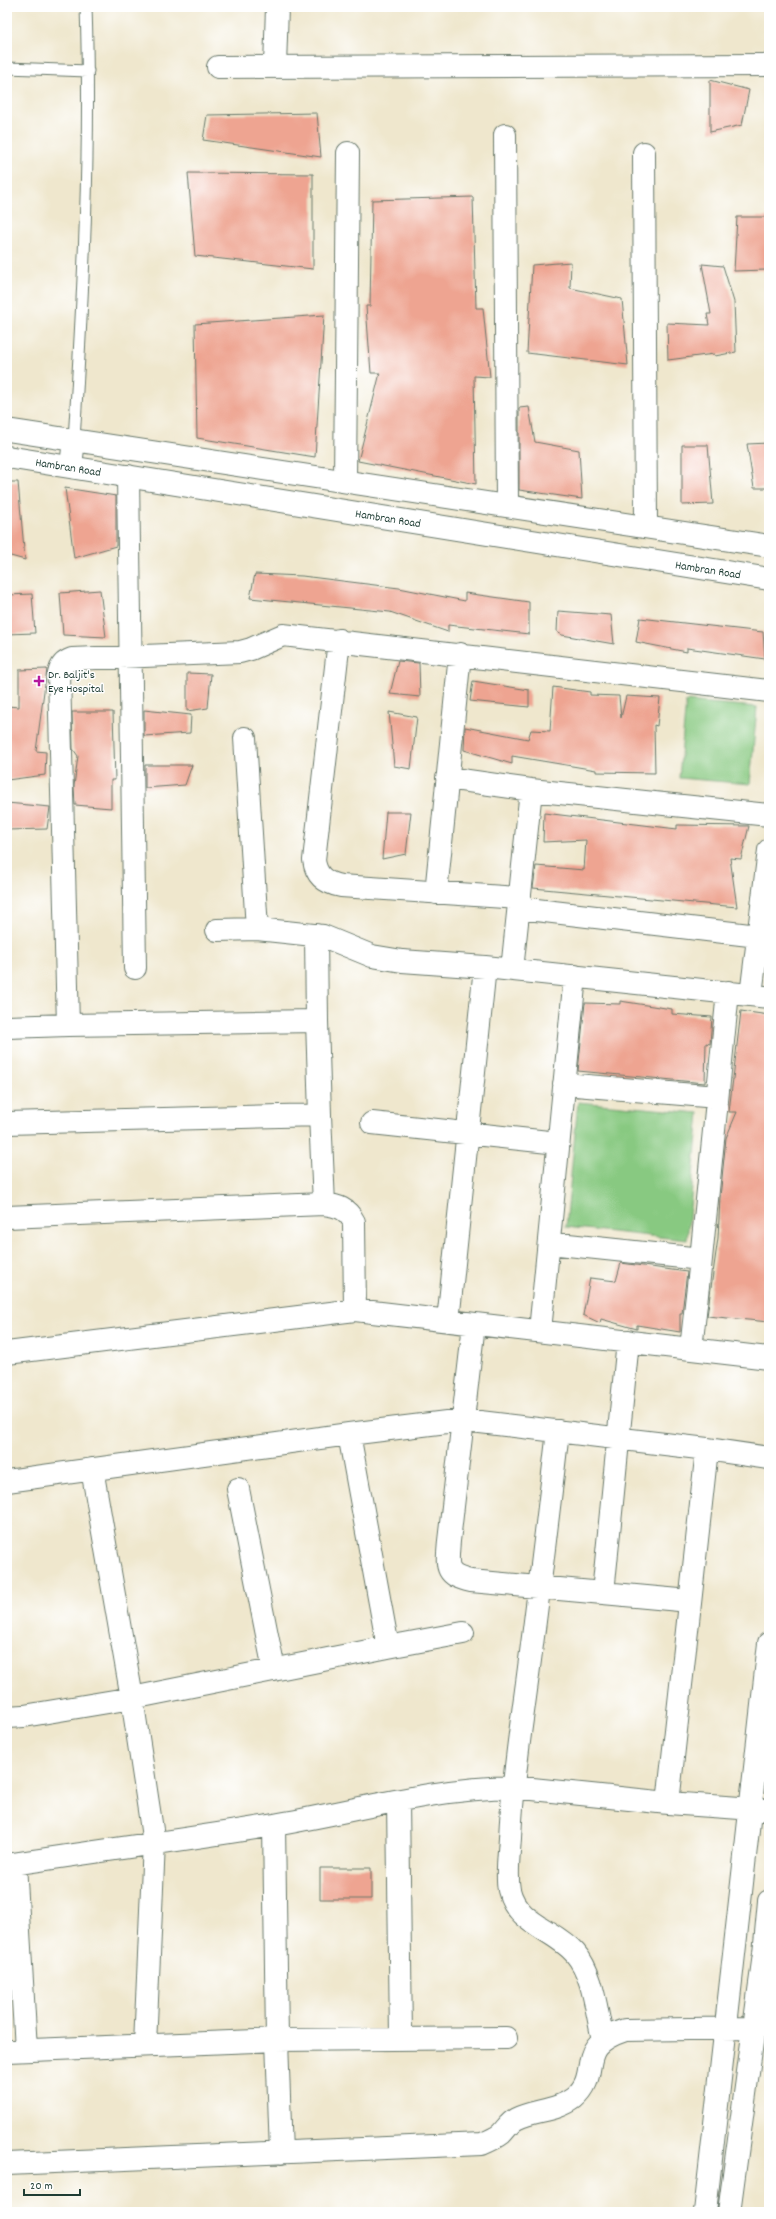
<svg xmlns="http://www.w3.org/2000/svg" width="776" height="2219" font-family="Dekko,sans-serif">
<rect width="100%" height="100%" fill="#fff"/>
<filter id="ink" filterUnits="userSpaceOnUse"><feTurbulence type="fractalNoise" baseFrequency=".025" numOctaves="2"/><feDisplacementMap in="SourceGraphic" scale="8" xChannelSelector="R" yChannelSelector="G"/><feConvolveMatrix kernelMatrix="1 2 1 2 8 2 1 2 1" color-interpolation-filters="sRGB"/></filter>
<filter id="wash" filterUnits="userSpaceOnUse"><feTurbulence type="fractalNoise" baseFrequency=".012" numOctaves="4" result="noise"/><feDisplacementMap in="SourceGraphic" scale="16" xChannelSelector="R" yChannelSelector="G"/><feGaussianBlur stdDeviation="0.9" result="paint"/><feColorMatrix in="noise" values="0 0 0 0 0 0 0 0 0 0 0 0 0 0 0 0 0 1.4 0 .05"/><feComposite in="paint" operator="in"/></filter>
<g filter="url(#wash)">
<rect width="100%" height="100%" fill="#efe7cd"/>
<path fill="#88c981" stroke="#54835a" d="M686,701l71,6 -7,77 -71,-6z
M578,1102l121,11 -12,127 -121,-13z"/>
<g id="blocks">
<path fill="#eea491" d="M710,80l39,10 -7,35 -32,7z
M317,113l4,44 -118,-17 4,-25z
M188,173l125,1v95l-118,-13z
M473,197l3,111h7l7,69 -16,-1 2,108 -118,-23 22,-88h-9l-5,-67h4l2,-106z
M737,217h32l-3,53 -32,1z
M571,262l-1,26 52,11 6,66 -101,-12 5,-88z
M702,264l21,2 11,36 2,50 -21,4 -1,-2 -46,6 -1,-37 42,2 -2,-11h4z
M324,315l-9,142 -118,-19 -2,-114z
M529,407l6,35 44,8 3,49 -63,-9v-82z
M769,443v45h-15l-7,-44z
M682,445h26l5,59 -31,1z
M7,482h11l7,78 -18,-5z
M65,488l51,8v50l-42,12z
M255,574l47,2 97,12 66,13v-8l64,9v32l-81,-9v7l-58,-20 -140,-14z
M100,590l6,47 -43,-2 -3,-42z
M32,594l3,39 -28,1v-39z
M558,611l53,4 3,29 -52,-9 -5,-3z
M640,618l123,14 2,27 -78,-11v4l-51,-10z
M398,661l21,2 1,34 -30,-3z
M47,669l-11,82 10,1 -1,23 -38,5v-74l12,1v-37z
M187,673l24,1 -3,34 -21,3z
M473,681l56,9v17l-59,-6z
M553,687l37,5v3l29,1 2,22 5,-22 34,2 -3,28 -3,-1 1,48 -59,-1v-2l-84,-14v8l-48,-14 1,-23 63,12 3,-9 19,1z
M144,710l47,5 -1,18 -46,3z
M72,712h41l2,68h-4v28l-36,-3 -1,-19 4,-30 -5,-7z
M389,712l28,5 -6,52 -17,-3z
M145,765h47l-7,20 -40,3z
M7,803l43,4 -3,22 -40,1z
M386,812h25l-5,42 -24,5z
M544,813l133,16v-4l72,1 -8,33 -11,-1 7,49 -204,-19 3,-22 48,4 2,-30 -43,2z
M620,1001l52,8v5l40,3 -2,27 -4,-1 -1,40 -127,-12 7,-68 35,1z
M741,1011l28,4v307l-62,-6 11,-78 2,-40 6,-60 11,-26h-8z
M621,1263l66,9 -5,41h-2v19l-43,-7v4l-36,-10 -1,4 -17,-8 7,-37 26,3z
M320,1868h51v31h-51z"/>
</g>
</g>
<g filter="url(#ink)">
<use href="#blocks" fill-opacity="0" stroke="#68786a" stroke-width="1"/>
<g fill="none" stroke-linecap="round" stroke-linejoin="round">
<defs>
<path id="service" d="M7,68l81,3
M74,440c9,-144 17,-289 12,-433"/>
<path id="minor" d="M275,66l2,-59
M218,67l551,-2
M505,135l2,370
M644,153l2,374
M71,466l3,-26
M128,476l7,492
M345,481l3,-328
M339,640l-25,220c2,16 11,23 27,26l179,12
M245,738l12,191
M447,778l84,12 238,25
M436,893l24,-239
M519,908l239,28
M217,930l40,-1 66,7 49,20 30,5 83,6 284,30
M512,970l19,-180
M751,995l18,-145
M68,1025l249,-4 -1,-86
M7,1027l61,-2 -9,-351c2,-9 5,-12 13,-15l168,-7 11,-3 32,-14 486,56
M564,1084l153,13
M320,1115l4,89
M7,1123l313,-8 -3,-94
M372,1123l186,20
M7,1217l317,-13c14,2 23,4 30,18l1,88
M549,1243l152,16 27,-267
M448,1321l37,-354
M474,1324l-25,217c-2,26 -5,34 22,40l132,12
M540,1331l35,-355
M628,1341l-25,252 87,8
M691,1349l10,-90
M7,1353l348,-43 414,48
M558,1431c-11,94 -22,188 -35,281 -6,42 -11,83 -13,126 -1,17 -4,35 -1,52 8,34 45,39 66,63 19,22 21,59 28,86
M349,1434l39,213 75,-14
M92,1469l40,229 256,-51
M7,1481l342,-47 114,-14 244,29 62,9
M238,1489l36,181
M7,1717l17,-1 108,-18 22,145 -9,202
M398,1801l3,237
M668,1803l39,-354
M274,1825l3,215 4,113
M15,1864l11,185
M7,1865c89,-14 178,-25 267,-40 77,-13 160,-37 239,-38l155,16 101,7
M7,2051l270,-11 229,-2
M7,2164l475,-20c7,-3 14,-6 19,-10 5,-5 9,-12 15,-15 18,-9 41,-8 58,-21 30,-26 -3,-50 51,-68l129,-2
M705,2212l64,-569
M729,2212l35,-258 5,-53"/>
<g id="secondary">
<path d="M7,430l762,116"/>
<path id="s1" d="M7,457l762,122"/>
</g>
</defs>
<use href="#service" stroke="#68786a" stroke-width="13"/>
<use href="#minor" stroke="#68786a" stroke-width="24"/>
<use href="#secondary" stroke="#68786a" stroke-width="24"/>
<use href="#service" stroke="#fff" stroke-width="11"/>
<use href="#minor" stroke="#fff" stroke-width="22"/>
<use href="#secondary" stroke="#fff" stroke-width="22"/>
</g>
</g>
<path fill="#b5179e" stroke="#fff" stroke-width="1.5" d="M37 675h4v4h4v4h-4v4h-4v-4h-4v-4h4z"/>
<g text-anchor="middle" stroke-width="3" stroke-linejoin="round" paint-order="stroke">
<g font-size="12" fill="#1f3d34" stroke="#fff">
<text dy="4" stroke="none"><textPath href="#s1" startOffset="62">Hambran Road</textPath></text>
<text dy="4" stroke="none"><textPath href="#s1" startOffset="386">Hambran Road</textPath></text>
<text dy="4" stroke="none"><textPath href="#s1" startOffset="710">Hambran Road</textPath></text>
</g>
<g font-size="12" fill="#1f3d34" stroke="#fff" text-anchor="start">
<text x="48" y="678">Dr. Baljit's<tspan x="48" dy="14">Eye Hospital</tspan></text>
</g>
</g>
<rect width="776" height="2219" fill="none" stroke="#fff" stroke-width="24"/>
<path d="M24 2189v6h56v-6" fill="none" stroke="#1f3d34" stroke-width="2"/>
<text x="30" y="2189" font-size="12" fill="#1f3d34" stroke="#ffffff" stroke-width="3" paint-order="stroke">20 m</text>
</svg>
